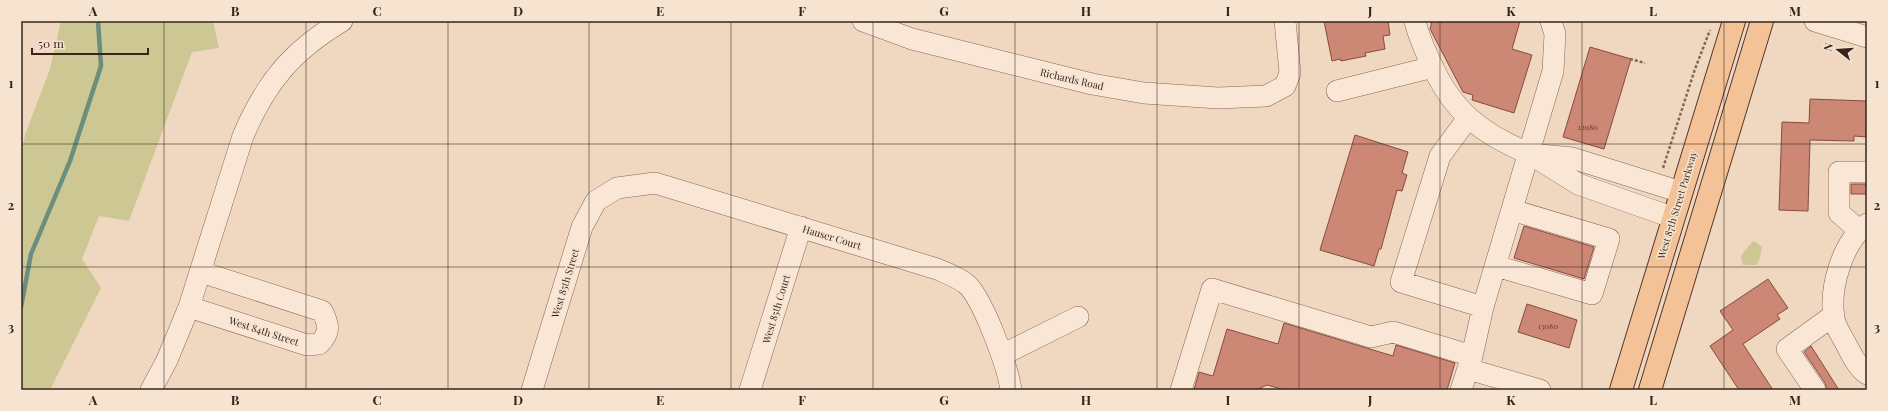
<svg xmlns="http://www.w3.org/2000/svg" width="1888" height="411" font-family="'Playfair Display',serif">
<rect width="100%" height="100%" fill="#efd7c0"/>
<path fill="#cdc794" d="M61,21h152l6,27 -27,4 -63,169 -30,-5 -17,43 19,29 -51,102h-29v-236l4,-19 25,-66z
M1753,241l4,2 5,4 -3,14 -3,4h-13l-2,-6 1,-5z"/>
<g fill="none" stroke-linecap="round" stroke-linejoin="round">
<path stroke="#6a8f7e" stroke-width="4.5" d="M21,307l10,-53 39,-93 31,-95 -3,-45"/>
</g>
<path fill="#cd8775" stroke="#884b3d" d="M1324,21h64l2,14 -7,1 2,13 -20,4 1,3 -25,5 -1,-2 -8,2z
M1432,21h88l-8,28 20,6 -18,58 -42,-13 1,-5 -10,-3 -33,-63z
M1590,47l41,12 -27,90 -41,-12z
M1810,99l57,2 -1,36 -12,-1v5l-44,-1 -2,71 -29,-1 3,-88 27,1z
M1355,135l53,17 -6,21 5,2 -5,16 -5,-1 -16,59h-2l-5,17 -54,-16z
M1851,184h16v10h-16z
M1524,226l70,21 -10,32 -70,-21z
M1768,279l20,29 -11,7 3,4 -37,25 30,46h-34l-29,-44 23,-16 -13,-19z
M1527,304l50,16 -8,28 -51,-16z
M1284,323l109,33 3,-11 59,18 -8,27h-162l-18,-5 -11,5h-62l5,-18 14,4 14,-47 51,15z
M1811,346l28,44h-12l-2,-7 -21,-31z"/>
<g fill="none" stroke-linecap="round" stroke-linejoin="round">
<defs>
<path id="minor" d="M863,21l49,18 180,45 52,9 74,5 48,-2 19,-10 5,-13 -5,-52
M1415,21c3,14 9,27 15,40 22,50 50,72 100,93
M1815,21l52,16
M1337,91l96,-24
M1468,118l-28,38 -39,126 82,25
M1674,218l-96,-34 -48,-30 42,4 109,34
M1867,224c-25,19 -38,64 -33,95 2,9 8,17 12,25 6,11 11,23 21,30
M1860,231l-21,-18v-41h28
M1496,266l96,28 17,-55 -97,-29
M189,307l118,38 12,-1c12,-12 10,-19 3,-33l-121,-39
M1002,355l76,-38
M1468,369l72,21
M151,390l16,-30 22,-53 54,-171c23,-54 49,-85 99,-115
M532,390l50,-163 14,-26 21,-13 38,-5 282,86c9,4 20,8 28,14 17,12 43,85 46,107
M750,390l51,-163
M1181,390l31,-101 159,48 22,-5 79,24
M1461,390l11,-34 11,-49 70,-236 2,-37 -4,-13
M1815,390l-28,-41 47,-34"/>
<path id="major" d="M1621,390l113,-369
M1650,390l112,-369"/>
</defs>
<use href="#minor" stroke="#886758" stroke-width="22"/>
<use href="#major" stroke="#55372c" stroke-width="24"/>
<path stroke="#886758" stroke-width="2.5" stroke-dasharray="3 2" stroke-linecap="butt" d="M1630,59l15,4
M1663,168l32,-99 15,-39"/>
<use href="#minor" stroke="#f9e6d4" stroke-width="21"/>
<use href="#major" stroke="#f3c397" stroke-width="22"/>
</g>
<path fill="none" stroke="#37241d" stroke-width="1" stroke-opacity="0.55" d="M164,21v369M306,21v369M448,21v369M589,21v369M731,21v369M873,21v369M1015,21v369M1157,21v369M1299,21v369M1440,21v369M1582,21v369M1724,21v369M21,144h1846M21,267h1846"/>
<g text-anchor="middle" stroke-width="3" stroke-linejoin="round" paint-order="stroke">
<g font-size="8" fill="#5c3d33">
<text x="1588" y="130">12980</text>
<text x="1548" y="329">13080</text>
</g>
<g font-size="10" fill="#37241d" stroke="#f6e3d0">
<text transform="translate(1072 79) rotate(13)" y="4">Richards Road</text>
<text transform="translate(1677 205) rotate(-73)" y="4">West 87th Street Parkway</text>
<text transform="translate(832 237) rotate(17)" y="4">Hauser Court</text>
<text transform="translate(565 283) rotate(-73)" y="4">West 85th Street</text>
<text transform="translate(776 309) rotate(-73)" y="4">West 85th Court</text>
<text transform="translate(264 331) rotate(18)" y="4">West 84th Street</text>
</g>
</g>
<rect width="1888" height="411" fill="none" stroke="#f6e3d0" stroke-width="44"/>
<g transform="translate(1838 50) rotate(287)" stroke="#f6e3d0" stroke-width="3" paint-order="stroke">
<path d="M0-3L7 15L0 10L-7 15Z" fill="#37241d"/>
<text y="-6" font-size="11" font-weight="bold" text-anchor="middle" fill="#37241d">N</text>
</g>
<path d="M32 48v6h116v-6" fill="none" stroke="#37241d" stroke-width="2"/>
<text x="38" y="48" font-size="12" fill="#37241d" stroke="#f6e3d0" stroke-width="3" paint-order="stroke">50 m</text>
<rect x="22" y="22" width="1844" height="367" fill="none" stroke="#37241d" stroke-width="1.5"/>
<g font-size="13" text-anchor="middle" font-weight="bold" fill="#37241d">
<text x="93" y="16">A</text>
<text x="235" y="16">B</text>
<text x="377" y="16">C</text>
<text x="518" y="16">D</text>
<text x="660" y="16">E</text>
<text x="802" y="16">F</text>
<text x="944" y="16">G</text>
<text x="1086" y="16">H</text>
<text x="1228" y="16">I</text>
<text x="1370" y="16">J</text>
<text x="1511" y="16">K</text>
<text x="1653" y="16">L</text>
<text x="1795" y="16">M</text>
<text x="11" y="88">1</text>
<text x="1877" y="88">1</text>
<text x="11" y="210">2</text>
<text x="1877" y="210">2</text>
<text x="11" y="332">3</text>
<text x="1877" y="332">3</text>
<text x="93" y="405">A</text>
<text x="235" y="405">B</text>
<text x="377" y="405">C</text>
<text x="518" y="405">D</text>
<text x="660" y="405">E</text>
<text x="802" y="405">F</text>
<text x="944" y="405">G</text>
<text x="1086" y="405">H</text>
<text x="1228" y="405">I</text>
<text x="1370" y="405">J</text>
<text x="1511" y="405">K</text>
<text x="1653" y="405">L</text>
<text x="1795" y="405">M</text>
</g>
</svg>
